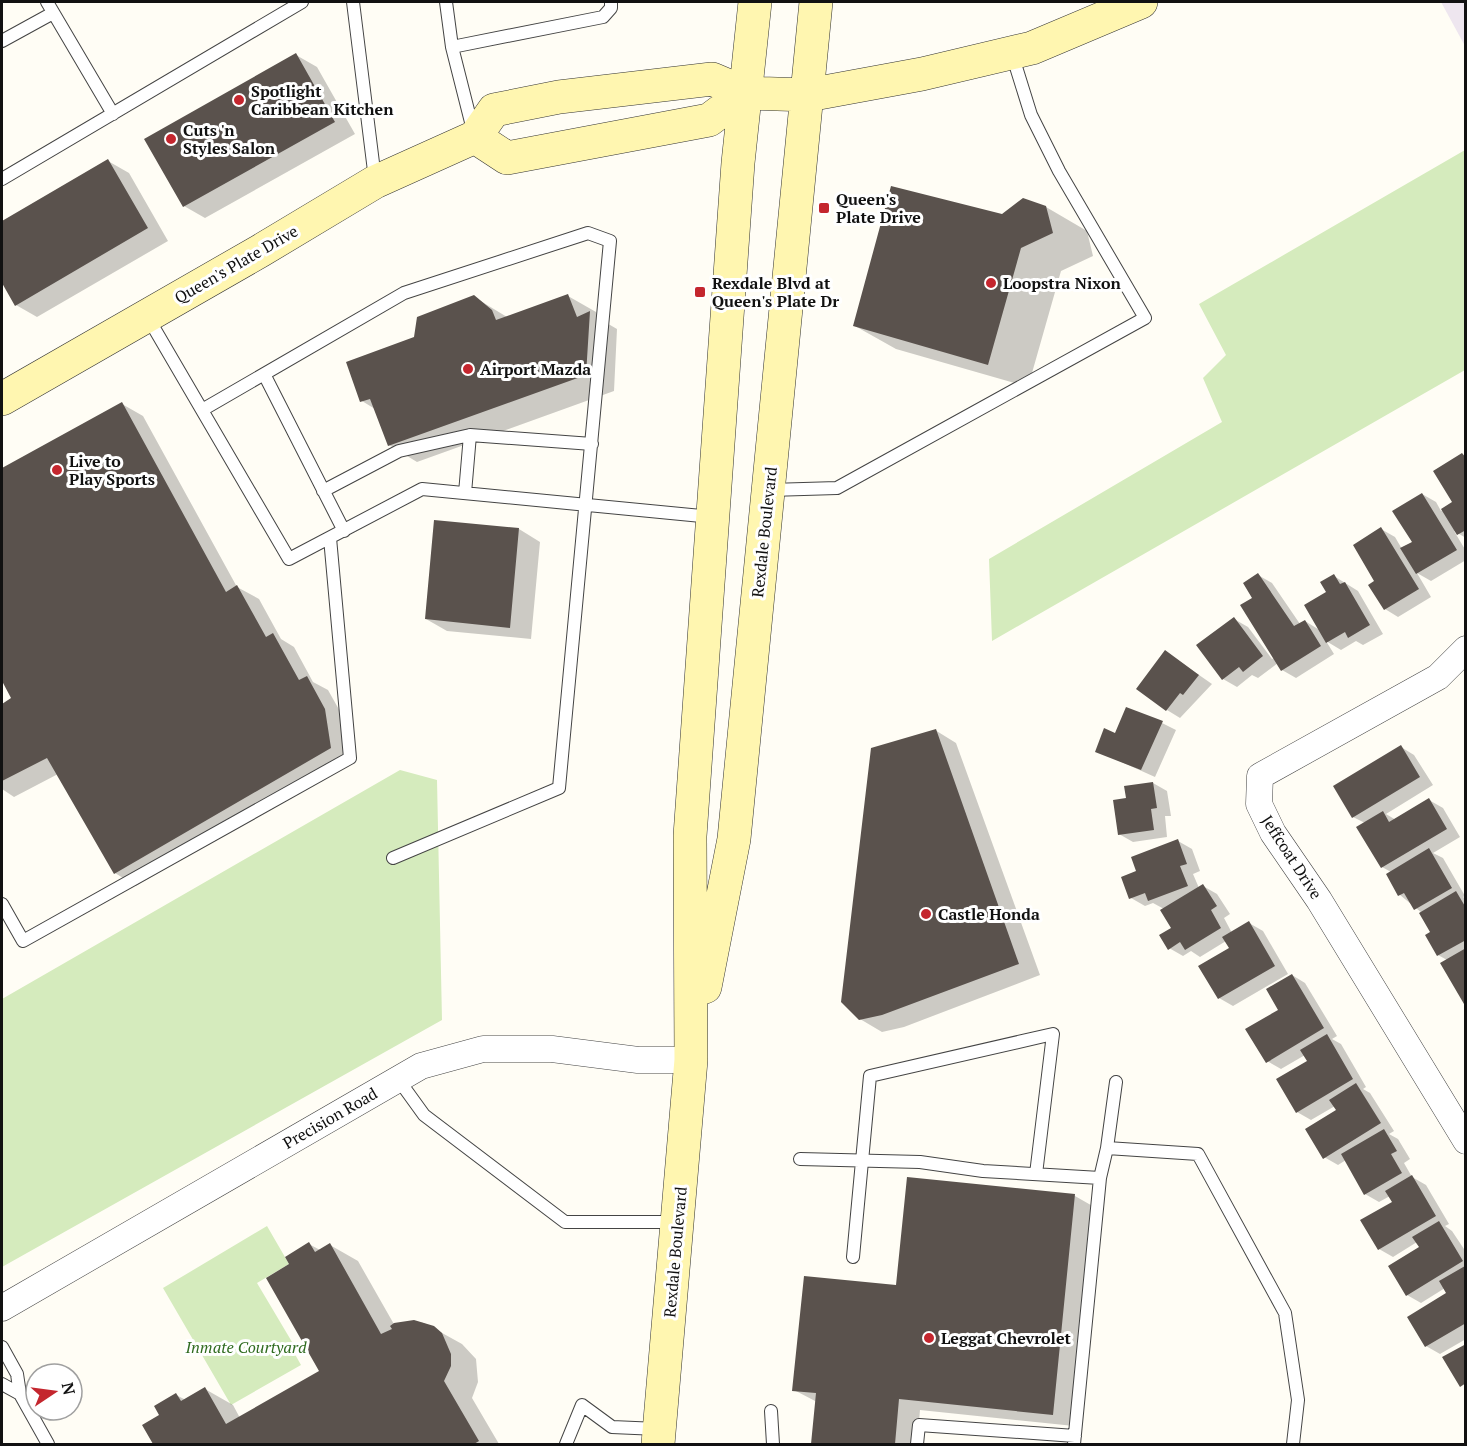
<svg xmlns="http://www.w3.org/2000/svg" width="1467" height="1446" font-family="'PT Serif',serif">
<rect width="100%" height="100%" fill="#fffdf5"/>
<path fill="#eee6ef" d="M1441,2h24v44z"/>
<path fill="#d5ebbd" d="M1465,150v220l-473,271 -3,-82 233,-137 -19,-44 23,-23 -27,-51z
M400,770l37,10 5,240 -440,247v-268z
M267,1226l22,38 -32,19 38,64 -3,2 9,16 -70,40 -68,-117z"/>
<path fill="#0003" d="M296,55l21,12 38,67 -150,84 -21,-12z
M108,161l21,12 39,68 -131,76 -21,-12 -14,-25v-58z
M1046,207l41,24 6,25 -32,15 -33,116 -132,-38 -41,-23 147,-110z
M568,296l28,16 2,6 19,11 -3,62 -197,71 -28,-17 -14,-36 -13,-8 53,-63 59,-41 33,20z
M122,404l21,12 94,171 22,12 22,40 13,8 19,35 15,8 18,32 5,38 -215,126 -21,-13 -57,-99 -44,23 -12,-8v-84l11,-7 -11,-20v-208z
M1462,455l4,2v81l-12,-7 12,20v9l-35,21 -14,-8 14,24 -33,20 -13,-8 -9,-27 5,-53 14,8 7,12 12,-7 8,-48 14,8 5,9 13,-8z
M519,529l21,13 -9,97 -84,-8 -21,-12z
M1258,575l14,8 28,41 5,-3 16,10 13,-55 24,15 25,43 -20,11 -7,-4 -15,9 -15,-9 8,13 -38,24 -14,-8 -4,-7 -20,15 -6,-3 -15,12 -14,-8 11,-60 14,8 24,32 2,-1 -20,-60z
M1166,652l46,32 -32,34 -13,-8z
M1162,723l14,7 -21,47 -58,-26 19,-17z
M935,730l21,13 84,232 -136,52 -22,5 -22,-13z
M1401,747l13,8 19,30 -47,29 10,6 33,-20 14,8 17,29 -27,16 10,5 22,38 -2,1 3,2v104l-24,-39 5,-4 -9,-5 -11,-19 5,-3 -10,-20 -22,-18 -9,-23 -9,-5 -17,-44 -12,-6z
M1153,783l14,8 4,25h-6l2,21 -34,5 -14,-8z
M1178,841l14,8 8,22 -7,3 6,14 4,-2 14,8 13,20 -6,4 8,15 17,-10 14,8 25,43 -55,32 -14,-8 12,-50 -5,-7 -26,16 -9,-6 -8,5 -14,-8 4,-19 -9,-20 -11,-6 -8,3 -14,-8 7,-26z
M1292,975l13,8 32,53 -5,3 9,5 25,43 -3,2 7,4 24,38 -5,3 9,5 12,20 -6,4 8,14 14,8 23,39 -4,2 7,5 14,21v87l-26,15 -14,-8 22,-52 -3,-6 -24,15 -14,-8 14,-47 -4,-6 -24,15 -14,-8 15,-47 -4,-6 -11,6 -14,-8 -19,-34 -8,5 -14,-8 14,-46 -3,-5 -24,14 -14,-8 12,-51 -4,-6 -24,14 -14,-8z
M908,1178l167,18 21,12 -22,218 -154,-16 -3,34h-104l4,-42 -23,-12 103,-103z
M309,1244l11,6 10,-5 28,16 37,65 19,-5 10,2 38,21 14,15 2,23 -6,16 27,46h-344l-11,-19 17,-10 15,-20 10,5 19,-11 28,16 7,13 81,-46 -30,-108z"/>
<path fill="#5a524d" d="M296,53l39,69 -152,85 -39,-68z
M108,159l40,69 -133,78 -13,-23v-62z
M891,186l111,28 21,-16 23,8 7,27 -32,15 -33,117 -135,-39z
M568,294l9,23 13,-6 -4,64 -198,71 -18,-47 -10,3 -14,-40 68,-25 3,-20 57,-22 18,15 4,10z
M122,402l104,190 11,-7 29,52 7,-4 26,47 8,-4 18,33 6,39 -217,126 -67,-116 -45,23v-77l9,-6 -9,-17v-213z
M1462,453l4,5v72l-9,5 -16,-26 11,-7 -19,-31z
M1422,493l35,57 -41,24 -16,-26 12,-6 -20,-31z
M434,520l85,8 -9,100 -85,-9z
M1381,527l38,62 -35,21 -16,-25 6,-4 -21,-36z
M1258,573l36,53 11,-6 16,26 -40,25 -41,-66 12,-7 -9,-15z
M1334,574l6,10 5,-2 25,43 -22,13 -3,-6 -19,11 -22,-38 22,-13 -6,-10z
M1234,617l29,39 -20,16 -4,-5 -17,13 -26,-35z
M1165,650l34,25 -16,20 -3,-2 -14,18 -30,-22z
M1126,707l37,14 -22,49 -46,-18 9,-24 11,5z
M936,729l83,235 -137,51 -23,5 -18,-18 30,-254z
M1401,745l19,32 -68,41 -19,-32z
M1153,782l4,26 -6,1 3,21 -36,5 -5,-35 13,-2 -2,-12z
M1429,798l18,31 -66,39 -25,-41 27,-16 6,11z
M1178,839l9,25 -7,2 8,20 -40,15 -3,-8 -16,6 -8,-22 15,-6 -5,-14z
M1429,848l23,40 -38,22 -10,-17 -6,3 -12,-22z
M1203,884l14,22 -6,4 10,18 -36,22 -5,-8 -12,8 -9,-15 12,-7 -11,-18z
M1456,891l10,17v32l-29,16 -12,-21 5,-3 -11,-19z
M1249,921l26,45 -57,33 -20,-33 31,-18 -7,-11z
M1466,948v55l-2,1 -24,-41z
M1292,974l32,54 -58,35 -21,-34 33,-19 -12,-21z
M1327,1034l26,45 -57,34 -20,-34 31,-18 -7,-11z
M1356,1083l25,40 -58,36 -18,-30 31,-19 -7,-10z
M1384,1129l13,22 -6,3 11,19 -38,22 -23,-41z
M1412,1175l24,41 -58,34 -18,-30 32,-18 -7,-11z
M907,1177l168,17 -22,221 -154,-16 -4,45h-84l5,-51 -24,-2 12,-115 92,9z
M1439,1221l24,40 -57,35 -18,-30 31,-19 -7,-10z
M309,1242l6,10 15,-9 51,91 11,-5 -2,-3 4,-3 20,-3 20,6 8,7 9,21v12l-7,15 35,60 -5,3h-321l-11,-19 17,-10 -5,-9 22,-13 5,8 24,-14 21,37 93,-53 -53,-93 23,-14 -4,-7z
M1465,1266l1,57 -41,24 -18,-30 39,-24 -7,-12z
M1466,1344v39l-6,4 -18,-30z"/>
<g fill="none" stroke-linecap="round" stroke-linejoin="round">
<defs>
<path id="lane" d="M47,2l66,112
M353,2l22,177
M446,2l6,45 21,83
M2,41l51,-28
M452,47l151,-30 8,-9v-6
M2,179l300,-177
M147,316l142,243 133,-70 290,28
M264,374l80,157
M202,410l202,-117 184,-60 22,8 -51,547 -166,70
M770,490l67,-2 308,-170 -86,-147 -28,-56 -19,-61
M323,491l76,-40 71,-16
M465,493l5,-58 122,9
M2,904l21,37 327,-183 -20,-220
M398,1079l26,36 141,107h111
M1107,1148l9,-66
M800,1159l120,3 63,9 117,7 -26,266
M1100,1178l7,-30 91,6 87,159 13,87 -5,44
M853,1257l17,-181 183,-42 -17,140
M2,1347l15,27 3,20 28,50
M2,1384l18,10
M771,1411l2,33
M566,1444l16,-39 30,22 46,2
M917,1444l2,-19 156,11"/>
<path id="street" d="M1466,649l-28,28 -178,99 -1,28 14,29 46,67 147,241
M2,1308l419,-242 62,-17h69l86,11h53"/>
<path id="secondary" d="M475,137l32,21 202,-38 36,-27
M2,399l258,-148 115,-69 100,-45 19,-27 65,-13 153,-18 33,14 63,2 114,-21 110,-26 109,-46
M705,987l29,-148 82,-837
M658,1444l33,-384 -1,-224 48,-673 17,-161"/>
</defs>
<use href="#lane" stroke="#444" stroke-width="14"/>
<use href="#street" stroke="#444" stroke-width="27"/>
<use href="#secondary" stroke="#333" stroke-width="34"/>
<use href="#lane" stroke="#fff" stroke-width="12"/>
<use href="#street" stroke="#fff" stroke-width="26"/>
<use href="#secondary" stroke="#fff6b0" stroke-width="33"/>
</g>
<g fill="#c4262e" stroke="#fff" stroke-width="2">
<circle cx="239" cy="100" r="6"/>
<circle cx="171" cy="139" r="6"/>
<rect x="818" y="202" width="12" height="12" rx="3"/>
<circle cx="991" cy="283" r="6"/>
<rect x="694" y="286" width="12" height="12" rx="3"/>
<circle cx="468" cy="369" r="6"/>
<circle cx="57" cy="470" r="6"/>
<circle cx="926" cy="914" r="6"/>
<circle cx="929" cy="1338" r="6"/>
</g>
<g text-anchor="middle" stroke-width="6" stroke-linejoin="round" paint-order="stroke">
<g font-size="16" font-weight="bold" fill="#111" stroke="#fff" text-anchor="start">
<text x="251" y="97">Spotlight<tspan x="251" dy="18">Caribbean Kitchen</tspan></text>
<text x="183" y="136">Cuts 'n<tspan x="183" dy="18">Styles Salon</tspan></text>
<text x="836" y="205">Queen's<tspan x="836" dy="18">Plate Drive</tspan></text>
<text x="712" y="289">Rexdale Blvd at<tspan x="712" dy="18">Queen's Plate Dr</tspan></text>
<text x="1003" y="289">Loopstra Nixon</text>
<text x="480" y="375">Airport Mazda</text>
<text x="69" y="467">Live to<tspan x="69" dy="18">Play Sports</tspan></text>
<text x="938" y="920">Castle Honda</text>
<text x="941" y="1344">Leggat Chevrolet</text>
</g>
<g font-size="16" fill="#111" stroke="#fff">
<text transform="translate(236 264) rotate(-30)" y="6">Queen's Plate Drive</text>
<text transform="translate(764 532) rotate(-84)" y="6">Rexdale Boulevard</text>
<text transform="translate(1292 857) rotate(57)" y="6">Jeffcoat Drive</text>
<text transform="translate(330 1118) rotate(-30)" y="6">Precision Road</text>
<text transform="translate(675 1252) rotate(-85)" y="6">Rexdale Boulevard</text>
</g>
<g font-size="16" font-style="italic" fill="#2f6b1f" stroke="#fff">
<text x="246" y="1353">Inmate Courtyard</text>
</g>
</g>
<rect width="1467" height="1446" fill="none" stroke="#111111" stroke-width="6"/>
<g transform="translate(54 1392) rotate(77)"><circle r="28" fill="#ffffff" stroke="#a0a0a0" stroke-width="1.5"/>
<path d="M0-4.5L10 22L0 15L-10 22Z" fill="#c4262e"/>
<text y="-9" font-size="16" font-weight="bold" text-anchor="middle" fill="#111111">N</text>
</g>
</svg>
